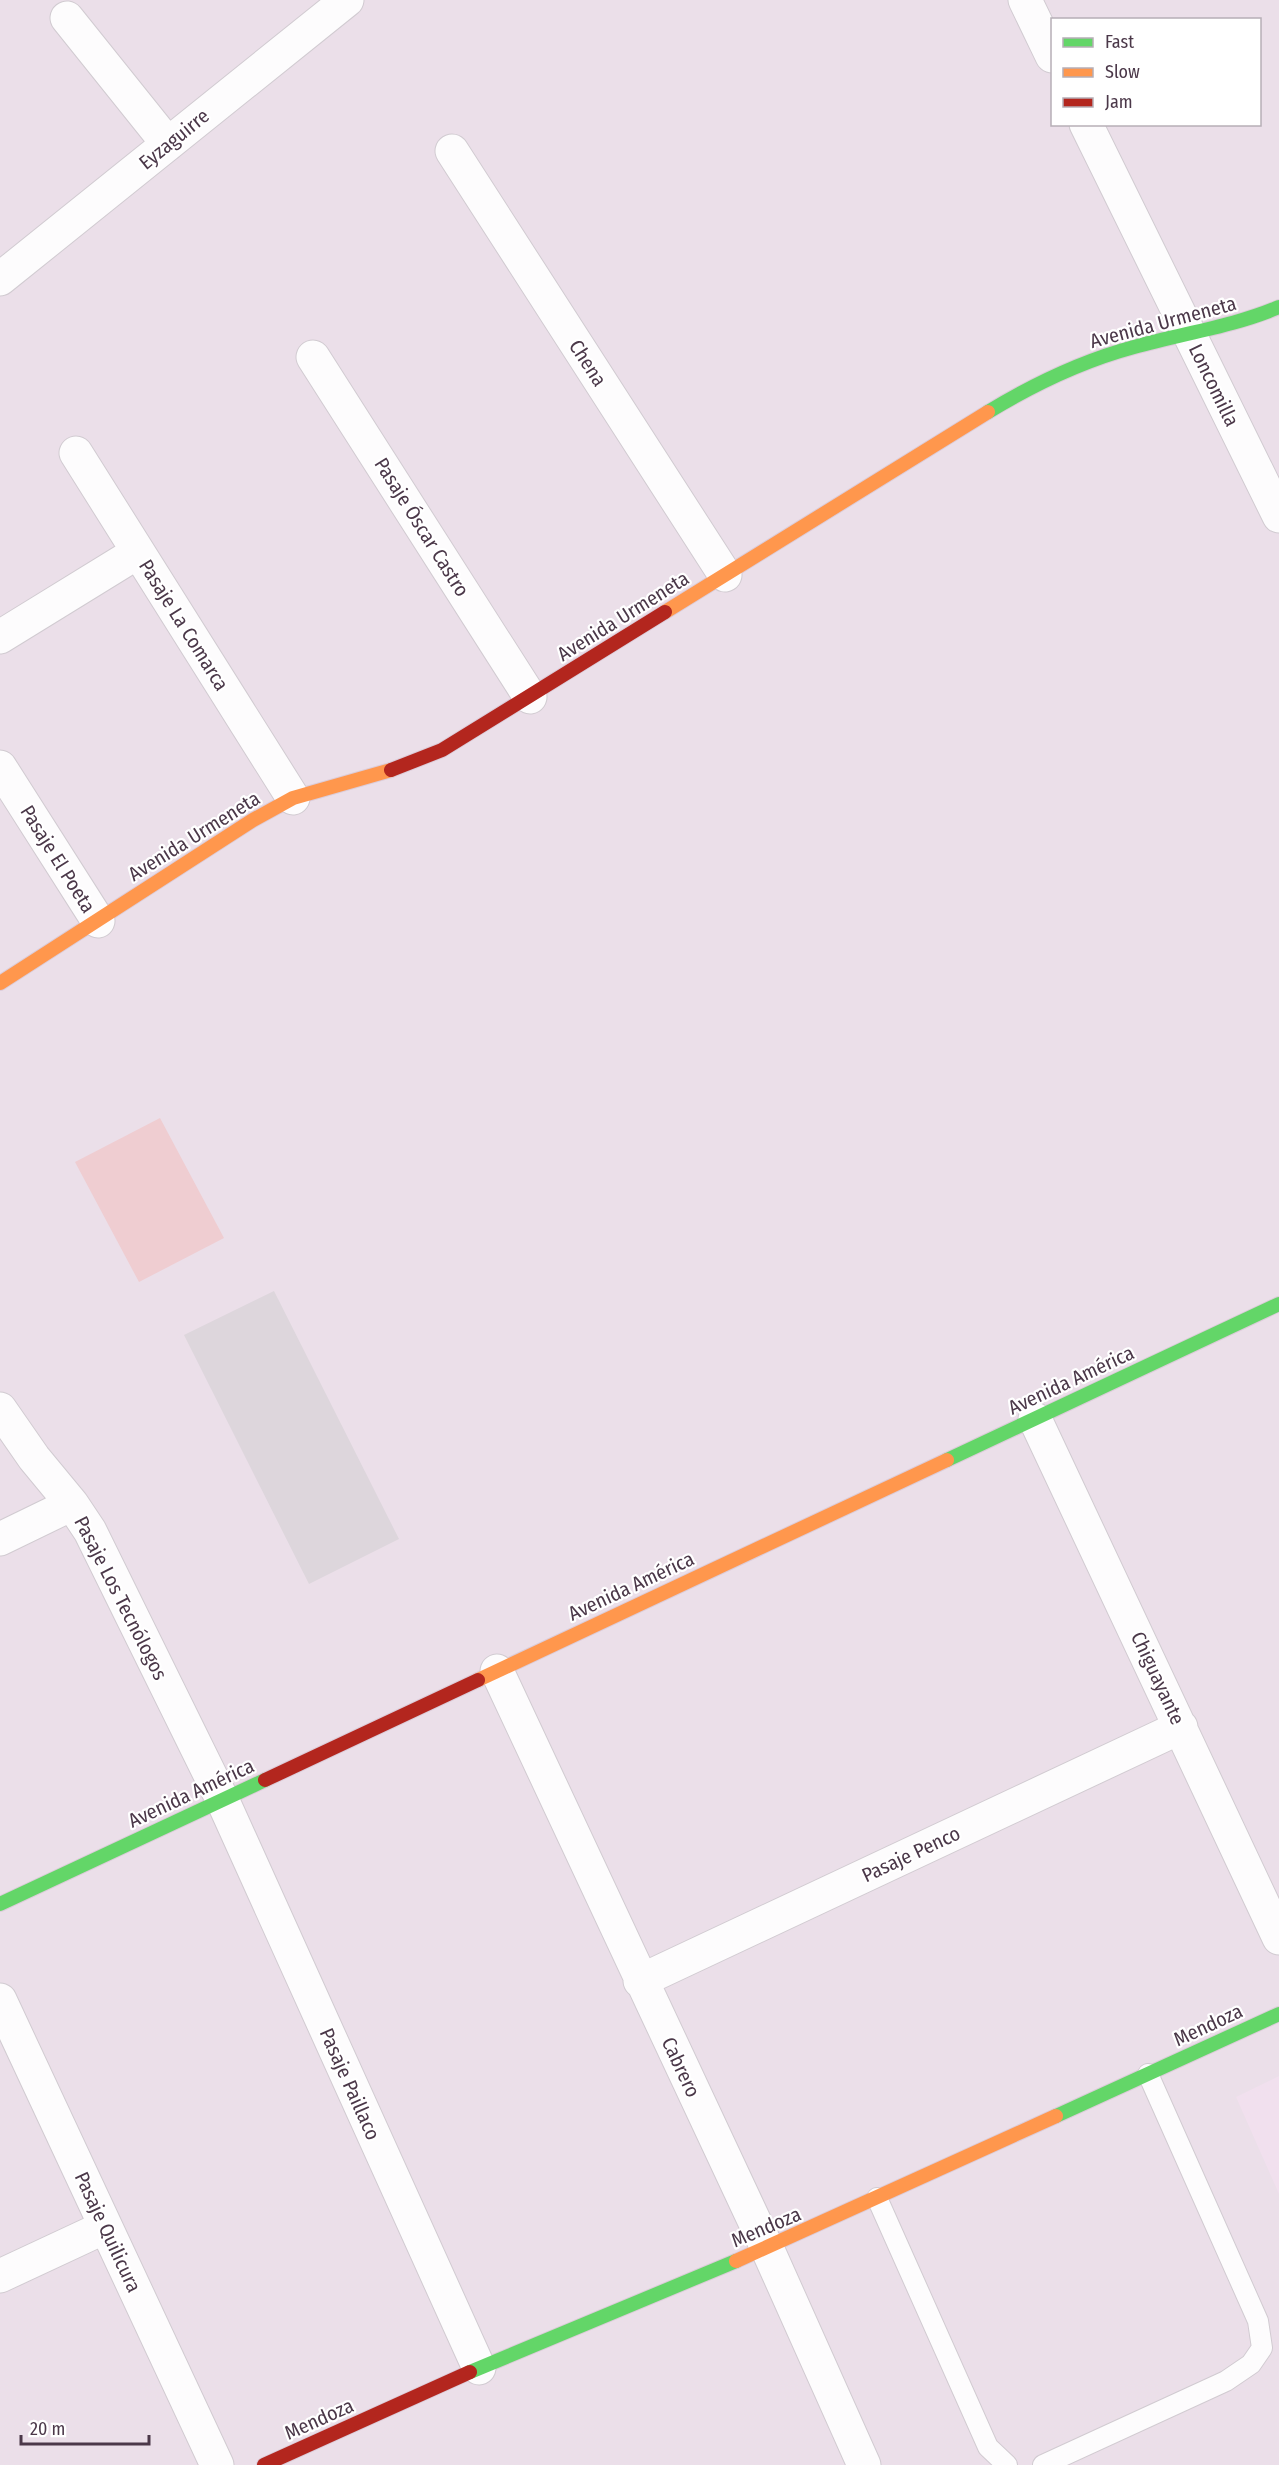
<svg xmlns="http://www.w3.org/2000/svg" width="1279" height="2465" font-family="'Fira Sans Condensed',sans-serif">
<rect width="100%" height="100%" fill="#f3eef3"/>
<path fill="#ebdfe9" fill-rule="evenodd" d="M0,0h1279v2465h-1279zM1052,20h208v104h-208z"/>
<path fill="#f1e0ee" d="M1279,2076v118l-43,-97z"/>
<path fill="#efcdd1" d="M160,1118l64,120 -85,44 -64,-120z"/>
<path fill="#ddd6dc" d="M274,1291l125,248 -90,45 -125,-249z"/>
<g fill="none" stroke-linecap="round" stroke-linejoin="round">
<defs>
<path id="lane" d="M877,2198l111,249 19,18
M1043,2465l183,-84 25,-17 11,-16 -4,-27 -110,-247"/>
<path id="street" d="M1025,0l27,56
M67,18l101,126
M1086,124l193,392
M452,151l273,424
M0,279l347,-279
M313,357l217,340
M76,453l217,345
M0,637l138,-85
M0,767l98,154
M0,1409l34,49 38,46 18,27 132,268 257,569
M1035,1419l244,519
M0,1539l72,-35
M497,1671l270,577 97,217
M640,1981l541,-254
M0,2000l217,465
M0,2276l105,-49"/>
<path id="fast" d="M988,412c46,-28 94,-51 146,-65 49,-14 98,-20 145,-40
M947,1460l332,-156
M0,1904l265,-124
M1056,2116l223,-102
M470,2372l266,-111"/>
<path id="slow" d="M665,612l323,-200
M0,983l253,-163 40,-22 98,-28
M478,1680l469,-220
M736,2261l320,-145"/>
<path id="jam" d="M391,770l51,-20 223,-138
M265,1780l213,-100
M264,2465l206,-93"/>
</defs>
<use href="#lane" stroke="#d1cbd1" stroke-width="22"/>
<use href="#street" stroke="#d1cbd1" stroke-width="35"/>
<use href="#fast" stroke="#dcccd9" stroke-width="16"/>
<use href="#slow" stroke="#dcccd9" stroke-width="16"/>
<use href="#jam" stroke="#dcccd9" stroke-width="16"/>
<use href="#lane" stroke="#fdfcfd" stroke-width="20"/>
<use href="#street" stroke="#fdfcfd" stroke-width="33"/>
<use href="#fast" stroke="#63d668" stroke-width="14"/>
<use href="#slow" stroke="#ff974d" stroke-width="14"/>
<use href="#jam" stroke="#b3261e" stroke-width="14"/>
</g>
<g text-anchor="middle" stroke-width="4.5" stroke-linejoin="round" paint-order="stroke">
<g font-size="20" fill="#4b3849" stroke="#fff">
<text transform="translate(174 139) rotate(-39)" y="7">Eyzaguirre</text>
<text transform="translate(1163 322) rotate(-15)" y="7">Avenida Urmeneta</text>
<text transform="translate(588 363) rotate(57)" y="7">Chena</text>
<text transform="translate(1214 385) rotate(64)" y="7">Loncomilla</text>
<text transform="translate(422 527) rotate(58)" y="7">Pasaje Óscar Castro</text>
<text transform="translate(623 616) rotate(-32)" y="7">Avenida Urmeneta</text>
<text transform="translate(184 625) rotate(58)" y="7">Pasaje La Comarca</text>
<text transform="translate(194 836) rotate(-32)" y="7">Avenida Urmeneta</text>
<text transform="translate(58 859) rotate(58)" y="7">Pasaje El Poeta</text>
<text transform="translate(1071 1380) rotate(-25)" y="7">Avenida América</text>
<text transform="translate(631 1586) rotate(-25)" y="7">Avenida América</text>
<text transform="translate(121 1598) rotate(63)" y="7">Pasaje Los Tecnólogos</text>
<text transform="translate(1158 1678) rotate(65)" y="7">Chiguayante</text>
<text transform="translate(191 1793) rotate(-25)" y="7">Avenida América</text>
<text transform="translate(911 1854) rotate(-25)" y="7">Pasaje Penco</text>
<text transform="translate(1208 2025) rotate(-25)" y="7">Mendoza</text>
<text transform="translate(681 2067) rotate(65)" y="7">Cabrero</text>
<text transform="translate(350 2084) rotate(66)" y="7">Pasaje Paillaco</text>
<text transform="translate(766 2227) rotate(-23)" y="7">Mendoza</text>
<text transform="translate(108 2232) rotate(65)" y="7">Pasaje Quilicura</text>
<text transform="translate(319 2419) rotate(-24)" y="7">Mendoza</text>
</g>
</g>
<rect x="1051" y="18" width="210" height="108" fill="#ffffff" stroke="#b7afb6" stroke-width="1.5"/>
<rect x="1063" y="38" width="30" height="9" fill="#63d668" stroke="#b7afb6" stroke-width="1.5"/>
<text x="1105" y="48" font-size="18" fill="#4b3849">Fast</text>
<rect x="1063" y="68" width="30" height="9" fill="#ff974d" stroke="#b7afb6" stroke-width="1.5"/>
<text x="1105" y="78" font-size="18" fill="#4b3849">Slow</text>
<rect x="1063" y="98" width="30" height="9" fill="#b3261e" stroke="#b7afb6" stroke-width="1.5"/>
<text x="1105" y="108" font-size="18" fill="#4b3849">Jam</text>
<path d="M21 2435v9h128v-9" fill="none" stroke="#4b3849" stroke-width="3"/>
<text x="30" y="2435" font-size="18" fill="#4b3849" stroke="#ffffff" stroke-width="4.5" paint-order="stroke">20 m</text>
</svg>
